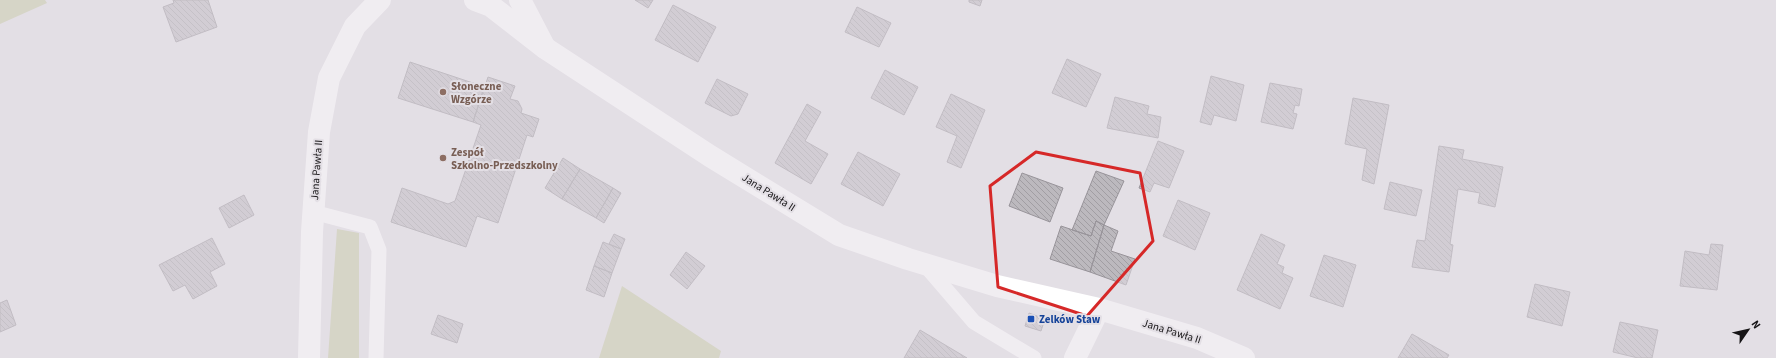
<svg xmlns="http://www.w3.org/2000/svg" width="1776" height="358" font-family="'Source Sans 3',sans-serif">
<defs>
<pattern id="building-back-hatch" width="6" height="6" patternUnits="userSpaceOnUse"><rect width="6" height="6" fill="#bcb9be"/><path d="M-1 5l2 2M0 0l6 6M5-1l2 2" fill="none" stroke="#a19ea3"/></pattern>
</defs>
<rect width="100%" height="100%" fill="#e3dfe5"/>
<path fill="#c5caa2" d="M0,0h45l2,3 -47,21z
M337,229l22,4v125h-31z
M622,286l99,65 -2,7h-120z"/>
<path fill="url(#building-back-hatch)" stroke="#98949a" d="M173,0h35l9,27 -41,15 -13,-35 11,-4z
M635,0h18l-5,8z
M969,0h13l-2,6 -11,-4z
M673,5l43,22 -18,35 -43,-22z
M857,7l34,16 -12,24 -34,-15z
M1067,59l34,15 -15,33 -34,-14z
M410,62l69,23 -1,3 5,2 -10,32 -75,-24z
M885,70l33,17 -14,28 -33,-17z
M1211,76l33,9 -8,36 -22,-6 -3,10 -11,-3z
M488,77l27,9 -5,13 8,2 4,8 -1,4 18,6 -6,18 -6,-2 -29,88 -21,-7 -11,31 -75,-25 11,-34 46,16 7,-3 26,-76 -8,-3z
M717,79l31,15 -10,20 -7,2 -26,-13z
M1270,83l32,6 -3,17 -4,-1 -2,8 4,1 -4,15 -32,-7z
M951,94l34,16 -24,58 -14,-6 10,-26 -21,-9z
M1115,97l34,9 -2,8 14,3 -3,21 -51,-10z
M1353,98l36,7 -15,79 -12,-4 5,-31 -22,-5z
M807,104l14,8 -16,29 23,13 -17,30 -36,-21z
M1158,141l26,10 -15,37 -15,-5 -4,9 -11,-4z
M1439,146l25,4 -2,9 41,8 -8,40 -17,-4 2,-10 -22,-4 -8,55 3,1 -4,27 -37,-5 5,-27 8,1z
M858,152l42,22 -17,32 -42,-22z
M563,158l17,11 -18,30 -17,-11z
M580,169l33,19 -17,30 -34,-19z
M1096,171l28,10 -20,44 -8,-4 -5,15 -19,-6z
M1022,173l41,15 -13,34 -41,-16z
M1390,182l32,8 -6,26 -32,-7z
M613,188l8,5 -17,30 -8,-5z
M244,195l10,20 -25,13 -10,-20z
M1178,200l32,13 -15,37 -32,-14z
M1096,221l8,4 -14,47 -40,-13 11,-33 30,10z
M1104,225l14,6 -7,20 24,8 -9,26 -36,-13z
M614,234l11,5 -4,10 -12,-5z
M1261,234l24,11 -8,19 7,3 -2,6 11,5 -13,31 -43,-19z
M212,238l13,26 -15,8 7,14 -24,13 -8,-14 -12,6 -14,-26z
M603,242l18,7 -9,24 -18,-7z
M1711,244l12,1 -6,45 -37,-4 5,-35 24,4z
M686,252l19,14 -18,23 -17,-14z
M1324,255l32,10 -13,42 -33,-11z
M594,266l18,7 -8,24 -18,-7z
M1535,284l35,8 -8,34 -35,-9z
M7,300l9,25 -16,7v-29z
M1029,313l16,6 -4,12 -16,-5z
M438,315l25,9 -6,19 -26,-9z
M1620,322l38,8 -6,28h-14l-25,-6z
M920,330l47,28h-63z
M1412,334l37,21 -2,3h-49z"/>
<g fill="none" stroke-linecap="round" stroke-linejoin="round">
<path stroke="#fff" stroke-width="15" d="M313,212l57,15 9,23 -3,108
M925,265l49,57 60,36"/>
<path stroke="#fff" stroke-width="22" d="M520,0l25,48
M1075,358l24,-49"/>
<path stroke="#fff" stroke-width="22" d="M475,0l16,6 54,42 165,108 129,79 69,24 89,27 102,23 98,29 47,20
M309,358l3,-126 7,-100 10,-54 26,-52 25,-26"/>
</g>
<path d="M0 0H1776V358H0ZM1036,152l104,21 13,68 -66,75 -89,-29 -8,-101z" fill="#e3dfe5" fill-opacity=".55" fill-rule="evenodd"/>
<path fill="none" stroke="#d62828" stroke-width="3" stroke-linejoin="round" d="M1036,152l104,21 13,68 -66,75 -89,-29 -8,-101z"/>
<g fill="#8d6e63" stroke="#e3dfe5" stroke-width="1.5">
<circle cx="443" cy="92" r="4"/>
<circle cx="443" cy="158" r="4"/>
</g>
<rect fill="#1a4fb4" stroke="#e3dfe5" stroke-width="1.5" x="1027" y="315" width="8" height="8" rx="2"/>
<g text-anchor="middle" stroke-width="4" stroke-linejoin="round" paint-order="stroke">
<g font-size="11" font-weight="bold" fill="#785e54" stroke="#e3dfe5" text-anchor="start">
<text x="451" y="90">Słoneczne<tspan x="451" dy="13">Wzgórze</tspan></text>
<text x="451" y="156">Zespół<tspan x="451" dy="13">Szkolno-Przedszkolny</tspan></text>
</g>
<g font-size="11" fill="#161416" stroke="#e3dfe5">
<text transform="translate(316 170) rotate(-86)" y="4">Jana Pawła II</text>
<text transform="translate(769 192) rotate(32)" y="4">Jana Pawła II</text>
<text transform="translate(1172 331) rotate(17)" y="4">Jana Pawła II</text>
</g>
<g font-size="11" font-weight="bold" fill="#164399" stroke="#e3dfe5" text-anchor="start">
<text x="1039" y="323">Zelków Staw</text>
</g>
</g>
<g transform="translate(1748 330) rotate(56)" stroke="#e3dfe5" stroke-width="3" paint-order="stroke">
<path d="M0-3L7 15L0 10L-7 15Z" fill="#161416"/>
<text y="-6" font-size="11" font-weight="bold" text-anchor="middle" fill="#161416">N</text>
</g>
</svg>
